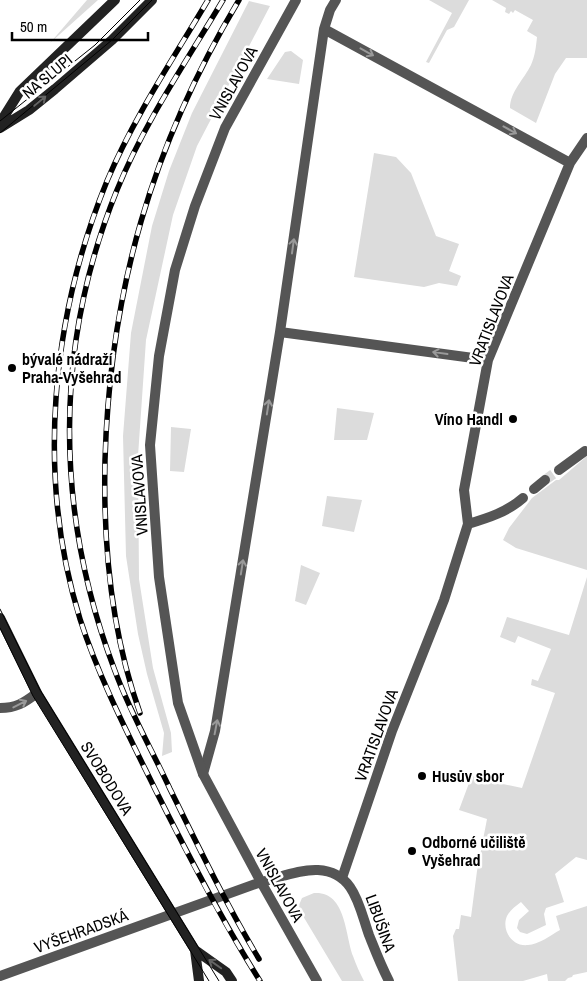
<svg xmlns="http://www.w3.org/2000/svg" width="587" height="981" font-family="'Archivo Narrow',sans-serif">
<rect width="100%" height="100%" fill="#fff"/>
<path fill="#dcdcdc" d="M87,0h11l-48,43z
M429,0h40l-15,27 -7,3 -18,33 -3,-1 26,-49z
M492,0h95v58h-21l-11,16 -19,49 -26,-15c0,-16 14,-29 21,-43 4,-9 5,-18 6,-28l-10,-6 6,-11 -18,-10 -2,3 -2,-2 -2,3 -4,-2 1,-4z
M249,1l21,5 -73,140 -24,69 -27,125 -8,116 1,123 14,89 18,65 1,19 -10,4 2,-23 -17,-59 -9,-40 -12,-78 -3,-120 8,-103 21,-107 17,-55 23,-58z
M291,51l12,9 -4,24 -32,-5 18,-27z
M374,153l22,4 15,16 25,63 23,8 -10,27 12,5 -4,10 -18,-3 -15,4 -70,-10z
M337,408l37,5 -7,27h-33z
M171,427l20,2 -7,43 -14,-1z
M587,456v114l-71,-22 -13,-8 6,-12 23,-30 24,-18h3z
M327,496l35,4 -8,32 -32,-6z
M301,565l19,8 -14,32 -11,-4z
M587,577v283l-11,-3 -21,17 9,28 -18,6 -2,6 2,11 -19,9 -7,-2 -3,-4 2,-8 10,-9 -8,-9c-5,4 -11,8 -14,14 -6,14 5,31 21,29 10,0 23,-10 32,-15l-4,-14 31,-10v66l-14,3 -1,2 -4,1 -3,3h-17l-1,-7 -24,7h-65l-5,-45 3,-7h3l2,-14 10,2 6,-46 10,-52 -28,-9 13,-35 16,6 34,7 33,-95 -24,-8 1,-6 6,2 13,-32 -33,-13 -3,7 -15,-6 7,-20 62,18z
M314,893c32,-2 31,41 39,63 3,9 7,17 11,25h-22l-42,-70 -1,-6 3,-7z"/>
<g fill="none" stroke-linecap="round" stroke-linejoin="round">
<path stroke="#d9d9d9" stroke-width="10" stroke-dasharray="10 5" stroke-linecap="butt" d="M545,480l14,-10"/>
<path stroke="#555" stroke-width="10" d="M324,29l246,134
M280,332l208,28
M559,470l26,-19
M534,489l11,-9
M468,524c20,-6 39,-12 55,-26
M0,708c16,0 24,-5 37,-15
M203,774l12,-43 65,-399 44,-303 6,-19 6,-10
M342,878l50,-147 52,-131 24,-76 -4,-34 24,-130 82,-197 17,-25"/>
<path stroke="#555" stroke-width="10" d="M296,0l-71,128 -30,78 -20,64 -16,86 -9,89 9,132 19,126 25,71 58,108 56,99
M0,976l261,-94c18,-4 38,-13 57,-12 37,2 41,37 51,65 6,15 12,31 20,46"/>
<path stroke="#222" stroke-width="10" d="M0,123l20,-32 95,-91
M0,128l29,-18 26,-21 57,-49 40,-40
M0,618l37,75 158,257 4,31
M195,950l31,22 6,9"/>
<path stroke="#000" stroke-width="1" d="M0,121l95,-76 45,-45
M0,133l112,-93 40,-40
M0,609l40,81 179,291
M0,628l33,68 176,285"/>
<defs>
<path id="rail" d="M208,0c-35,59 -74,117 -101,181 -56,137 -71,296 -27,438 19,59 48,115 75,170 33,66 66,130 105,192
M223,0c-37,62 -79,123 -106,190 -64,157 -62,324 -2,481 15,41 37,79 55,118 28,57 56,115 89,170
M140,713c-29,-81 -37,-168 -35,-253 5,-170 47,-315 134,-460"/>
</defs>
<use href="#rail" stroke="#000" stroke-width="5.5"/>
<use href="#rail" stroke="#fff" stroke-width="4" stroke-dasharray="11" stroke-linecap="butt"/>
</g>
<defs><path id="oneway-shaft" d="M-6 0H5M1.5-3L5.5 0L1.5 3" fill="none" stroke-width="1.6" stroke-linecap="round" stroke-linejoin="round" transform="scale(1.25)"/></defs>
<g stroke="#999">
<use href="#oneway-shaft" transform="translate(367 52) rotate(29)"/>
<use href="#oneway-shaft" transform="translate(510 130) rotate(29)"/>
<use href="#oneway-shaft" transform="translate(293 246) rotate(-82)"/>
<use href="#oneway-shaft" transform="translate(440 353) rotate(-172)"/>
<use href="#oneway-shaft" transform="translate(268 407) rotate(-81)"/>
<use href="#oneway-shaft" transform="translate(242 567) rotate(-81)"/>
<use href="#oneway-shaft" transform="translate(20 704) rotate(-27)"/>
<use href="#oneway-shaft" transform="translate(216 727) rotate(-79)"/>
</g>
<g stroke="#646464">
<use href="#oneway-shaft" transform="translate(40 101) rotate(-40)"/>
<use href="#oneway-shaft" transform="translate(215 964) rotate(-145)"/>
</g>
<g fill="#000" stroke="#fff" stroke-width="2">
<circle cx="12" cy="368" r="5"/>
<circle cx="513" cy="419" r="5"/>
<circle cx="422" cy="776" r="5"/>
<circle cx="412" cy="851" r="5"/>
</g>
<g text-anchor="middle" stroke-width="5" stroke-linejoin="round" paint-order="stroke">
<g font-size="16" fill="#000" stroke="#fff">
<text transform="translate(47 76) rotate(-40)" y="6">NA SLUPI</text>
<text transform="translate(233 83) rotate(-61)" y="6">VNISLAVOVA</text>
<text transform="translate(491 320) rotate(-69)" y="6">VRATISLAVOVA</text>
<text transform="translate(139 495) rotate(-94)" y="6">VNISLAVOVA</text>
<text transform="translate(376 735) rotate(-70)" y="6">VRATISLAVOVA</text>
<text transform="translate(107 778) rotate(58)" y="6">SVOBODOVA</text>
<text transform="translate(280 885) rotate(61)" y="6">VNISLAVOVA</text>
<text transform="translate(381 923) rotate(70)" y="6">LIBUŠINA</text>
<text transform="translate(81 931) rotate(-20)" y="6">VYŠEHRADSKÁ</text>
</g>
<g font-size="16" font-weight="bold" fill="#000" stroke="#fff" text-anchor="start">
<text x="22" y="365">bývalé nádraží<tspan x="22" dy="18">Praha-Vyšehrad</tspan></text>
<text x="503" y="425" text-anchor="end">Víno Handl</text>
<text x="432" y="782">Husův sbor</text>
<text x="422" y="848">Odborné učiliště<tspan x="422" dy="18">Vyšehrad</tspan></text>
</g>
</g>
<path d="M12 32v8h136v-8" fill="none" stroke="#000000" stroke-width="2.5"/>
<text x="20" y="32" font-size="15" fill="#000000" stroke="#ffffff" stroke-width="4" paint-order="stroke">50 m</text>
</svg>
